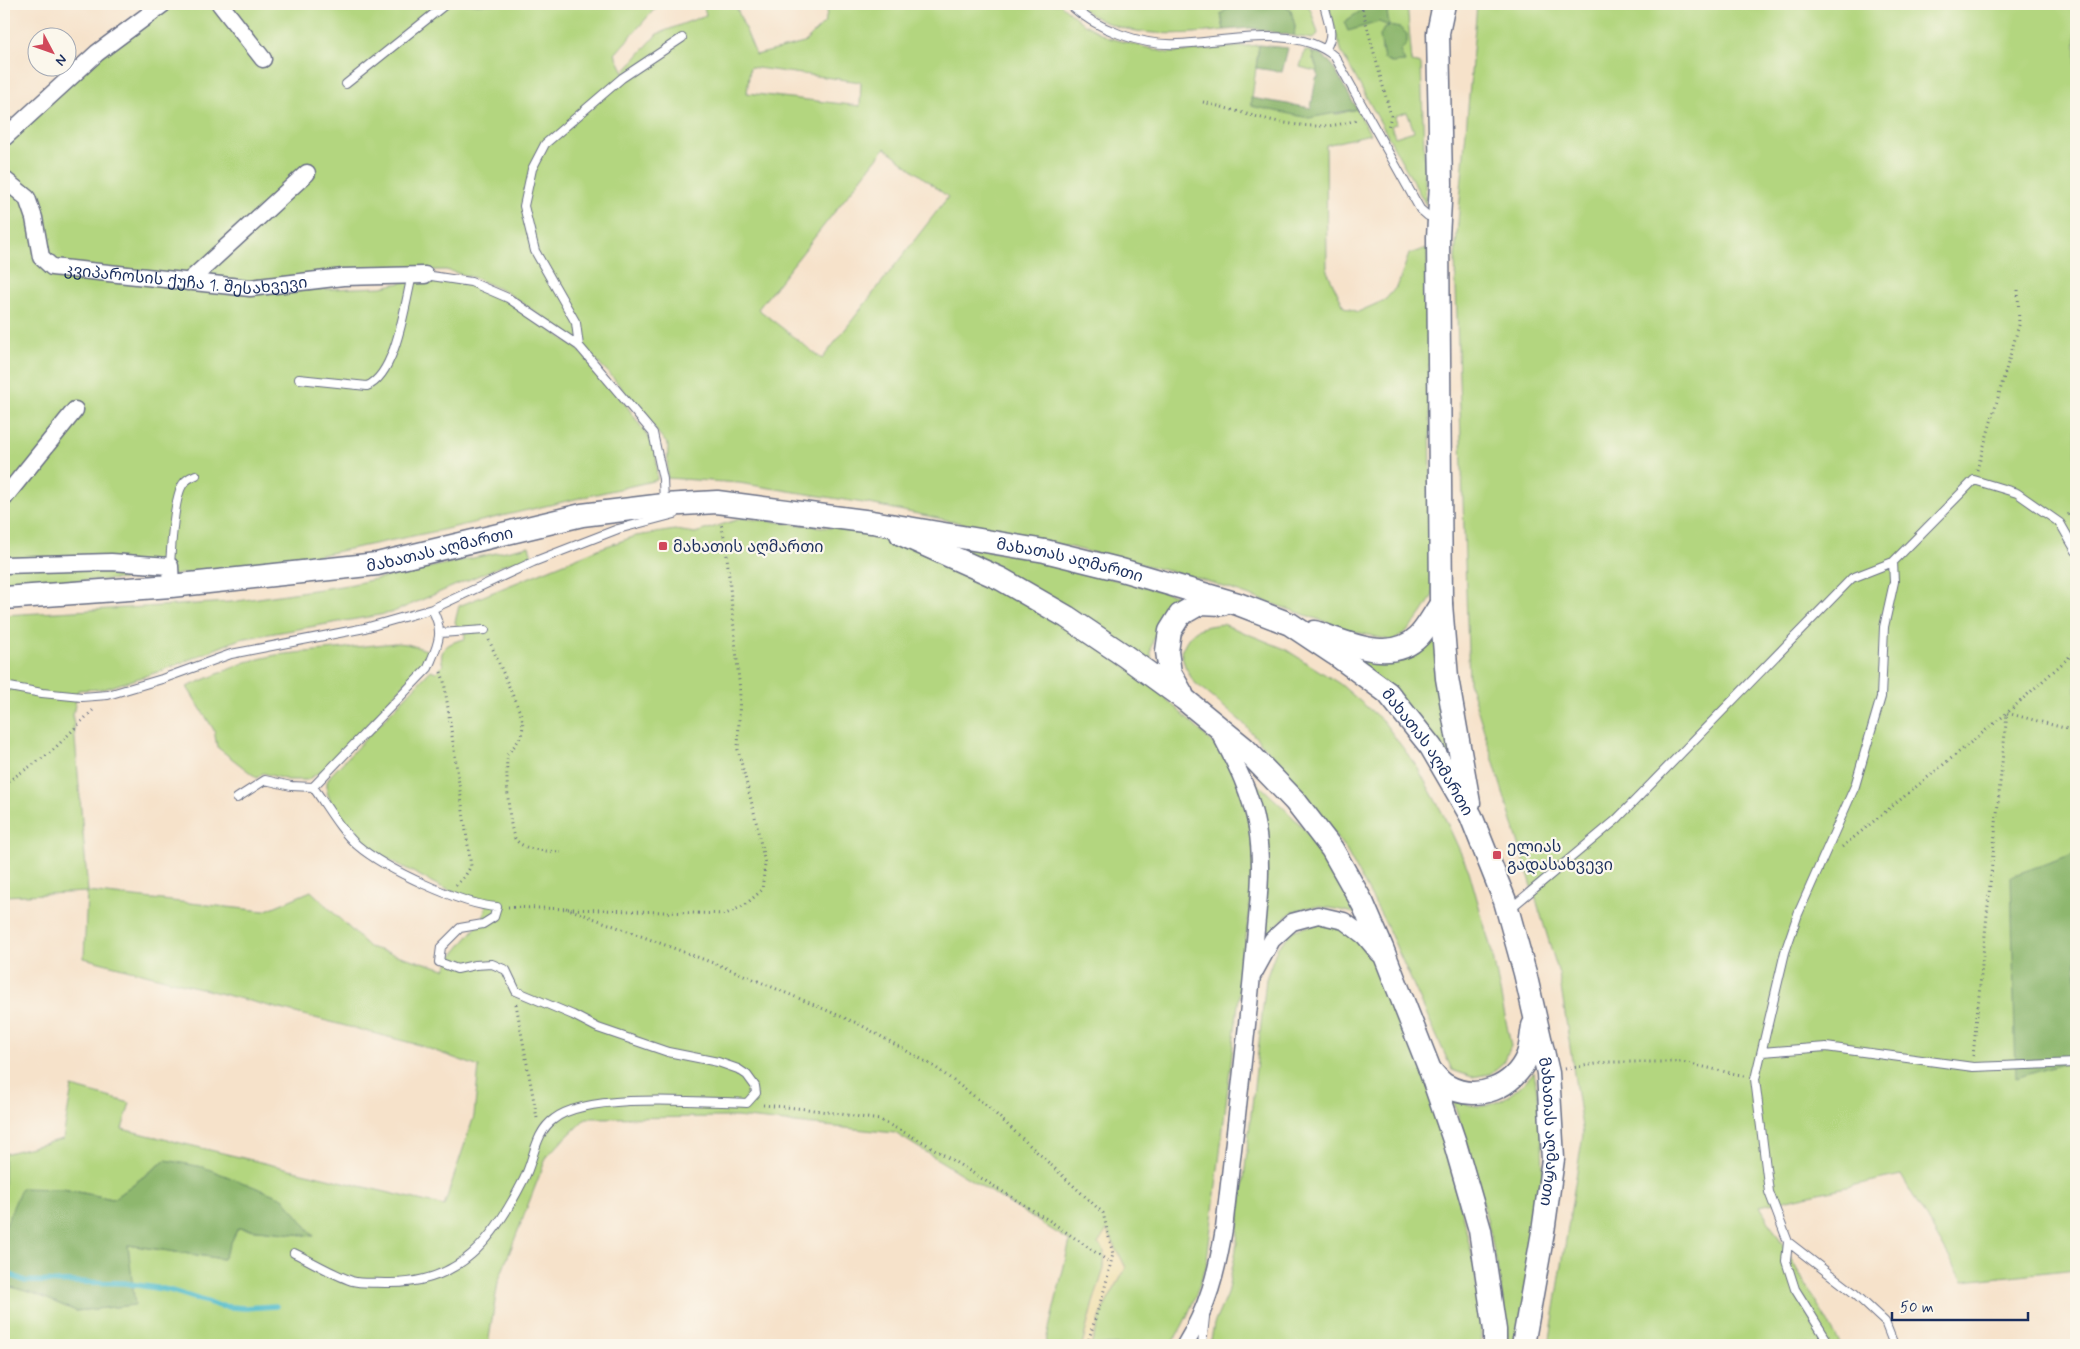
<svg xmlns="http://www.w3.org/2000/svg" width="2080" height="1349" font-family="Mynerve,'Noto Sans Georgian',sans-serif">
<rect width="100%" height="100%" fill="#fbf7ec"/>
<filter id="ink" filterUnits="userSpaceOnUse"><feTurbulence type="fractalNoise" baseFrequency=".02" numOctaves="2"/><feDisplacementMap in="SourceGraphic" scale="10" xChannelSelector="R" yChannelSelector="G"/><feConvolveMatrix kernelMatrix="1 2 1 2 8 2 1 2 1" color-interpolation-filters="sRGB"/></filter>
<filter id="wash" filterUnits="userSpaceOnUse"><feTurbulence type="fractalNoise" baseFrequency=".0096" numOctaves="4" result="noise"/><feDisplacementMap in="SourceGraphic" scale="20" xChannelSelector="R" yChannelSelector="G"/><feGaussianBlur stdDeviation="1.12" result="paint"/><feColorMatrix in="noise" values="0 0 0 0 0 0 0 0 0 0 0 0 0 0 0 0 0 1.4 0 .05"/><feComposite in="paint" operator="in"/></filter>
<g filter="url(#wash)">
<rect width="100%" height="100%" fill="#f6e2ca"/>
<path fill="#b3d67f" stroke="#67826e" fill-rule="evenodd" d="M163,4h496l-44,50 9,18 33,-38 49,-19 -3,-11h32l21,51 48,-12 21,-21 4,-18h231l21,18 28,16 59,15 91,-8 -8,61 87,8 19,-5 13,25 -44,11 1,126 17,36 14,5 27,-12 13,-15 11,-31 18,-6 6,347c-11,19 -20,34 -40,46l-41,-10 -154,-53 -170,-41 -158,-33 -131,-21 -72,-5 1,-33 -59,-72 -34,-33 -67,-47 -33,-15 -29,-8 -82,1 -84,20 102,-4 43,-10 44,7 39,16 70,49 48,56 30,43 1,32 -215,50 -156,32 -106,12 -16,4 -160,5v-445zM750,67l111,15 -1,24 -113,-13zM885,148l63,49 -126,162 -64,-50z
M1077,4h153l-1,4 -8,6 3,16c-47,6 -110,9 -147,-26z
M1290,4h15l5,4 8,25 -1,3 -5,3 -18,-3 1,-10 -12,-21z
M1328,4h79l5,58 9,2 5,141 -84,-152zM1407,44l-7,7 4,11 -22,-10v-7zM1407,112l7,19 -19,6 -4,-11 6,-3 -2,-7z
M1477,4h599v1265l-113,12 -62,-106 -141,31 81,139h-292l34,-211 -24,-160 -90,-292 -14,-425z
M1305,50l7,2 1,7 6,13 -19,-5z
M743,518l88,10 4,-5 86,26 77,32 147,98 68,64 20,24 21,67 -1,47 -47,387c-10,26 -19,55 -36,77h-79l12,-36 23,-41 -19,-37 -9,13 7,6 -1,19 -11,34 -11,42h-37l25,-104 -175,-108 -159,-16 -150,1 -39,38 -49,126 -10,63h-484v-60l29,8 43,18 58,-6 -6,-60 95,14 15,-31 76,8 -148,-76 -53,39 -50,-10 -59,40v-75l59,-15 9,-52 58,16 -8,26 322,77 30,-90 5,-49 -60,-22 -335,-87 3,-66 -83,4v-281l227,-13 117,-17 181,-39 3,10 -29,9 -112,48 -151,26 -79,32 -57,18 -26,1 -5,25 15,177 176,19 47,-20 58,56 76,22 8,-14 30,-36 4,-18 -24,-5 -24,-10 -73,-39 -33,-40 -6,-15v-10l3,-6 101,-106 5,2 7,-7c-6,-18 8,-23 22,-26l-1,-10 -6,-1 -3,-6 4,-16 142,-58 35,-12 39,-6 20,3z
M948,543l86,16 154,39c-16,14 -37,31 -37,55 0,5 3,11 4,15z
M1223,624l62,25 55,35 43,37 34,46 26,47 26,57 23,81 19,94 -7,16 -14,12 -18,3 -20,-7 -68,-150 -38,-70 -47,-64 -56,-63 -50,-42 -8,-15 -4,-14c10,-24 18,-25 42,-28z
M1438,625l24,164 -117,-139c22,4 50,14 71,3 10,-5 16,-18 22,-28z
M395,643l12,1 23,7 -2,7 -97,107 -24,15h-19l-25,-7 -6,5 -40,-31 -3,-17 -27,-43 59,-25 30,-7z
M1251,778c19,17 38,34 55,53 22,24 37,54 51,83 -56,-15 -70,-8 -101,40 5,-40 14,-83 10,-124 -2,-18 -9,-35 -15,-52z
M1321,923l24,4 17,15 25,46 40,93 28,103 20,84 7,77h-272l4,-21 13,-30 9,-44 30,-271 11,-31 17,-18z
M1534,1072l7,43 6,161 -34,69h-5c-8,-84 -29,-165 -55,-245 8,2 18,6 26,6 21,1 43,-20 55,-34z"/>
<path fill="#8eb76e" stroke="#547366" d="M1230,4h53l8,6 4,16 -1,10 -44,-8 -26,2 -3,-16 8,-6z
M1371,4h7l9,7 2,15 -10,-4 -31,9 -4,-9z
M1389,26l11,2 7,6v10l-7,7 5,11 -14,1 -7,-4 -4,-23 4,-8z
M1259,45l29,3 -6,24 -26,-4z
M1312,52l8,2 10,8 27,47 -48,9 -58,-12v-8l60,10 5,-30h2c1,-9 -5,-17 -6,-26z
M2076,853v207l-60,18 -5,-202z
M166,1160l37,7 80,31 31,38 -76,-8 -15,31 -95,-14 7,60 -59,6 -43,-18 -29,-8v-56l17,-41 42,1 50,10z"/>
<path fill="#eeda9e" stroke="#84847e" d="M1107,1230l19,38 -23,41 -12,36h-9l11,-42 11,-34 1,-18 -7,-7z"/>
<g fill="none" stroke-linecap="round" stroke-linejoin="round">
<path stroke="#4fbbcb" stroke-width="5.5" d="M4,1272l21,9 99,2 45,7 51,16 24,2 32,-2"/>
</g>
</g>
<g filter="url(#ink)">
<g fill="none" stroke-linecap="round" stroke-linejoin="round">
<defs>
<path id="lane" d="M1069,4c27,25 72,42 109,40 47,-2 118,-21 157,13l85,152 8,7 10,3
M1324,4c3,15 12,32 1,45
M346,84l100,-80
M425,275l46,7 37,16 71,48 74,87 10,46 1,24
M579,346l-3,-23 -41,-72 -11,-45 8,-37 13,-25 77,-66 60,-40
M299,379l68,7c29,-11 38,-82 45,-111
M1893,562l81,-82 43,13 43,30 16,28
M170,566c1,-18 4,-69 13,-82 3,-5 8,-7 13,-9
M440,633l45,-3
M4,686l38,7 40,4 26,-2 54,-16 69,-25 134,-26 67,-19 101,-47 85,-33 57,-15
M313,787l115,-119c10,-24 17,-35 4,-59
M237,798l28,-18 26,6 22,1c14,19 27,43 44,58 28,24 105,60 140,62l-3,10 -11,7 -23,4 -19,19 -2,15 18,7 18,-4 17,-1 14,6 10,21 57,24 25,13 70,24 50,10 20,7 9,6 8,11 1,7 -9,10c-45,-1 -158,-11 -193,16 -19,13 -20,41 -30,60 -30,60 -64,106 -138,104 -10,-1 -24,1 -34,-2 -20,-7 -39,-19 -58,-28
M1511,908l105,-88 236,-242 41,-16 1,20 -10,45 -3,70 -26,89 -57,128 -13,38 -30,127 14,113 19,50 66,51 31,29 9,23
M1762,1052l64,-5 147,20 103,-4
M1788,1242l-2,19 9,28 35,56
M1202,1345l3,-28"/>
<g id="street">
<path d="M220,4l43,55"/>
<path d="M4,138l93,-85 66,-49"/>
<path id="s1" d="M4,179l23,19 7,20 7,39 11,10 198,21 93,-11 82,-2"/>
<path d="M188,282l119,-109"/>
<path d="M4,498l71,-88"/>
<path d="M4,565l107,-3 59,4 1,20"/>
<path d="M1254,973l18,-33 20,-18 26,-7 26,6 20,15 15,18"/>
<path d="M1185,1345c23,-38 32,-73 39,-116 10,-92 22,-184 30,-276 3,-41 10,-84 3,-125 -6,-36 -22,-66 -39,-98"/>
</g>
<g id="secondary">
<path d="M1444,4l-6,29 3,151 -3,53 3,367 6,74 22,125"/>
<path d="M901,534l100,45 66,38 58,39 59,43 60,49 51,53 37,48 31,55 19,44 48,122 24,70 26,90 15,100v15"/>
<path id="s2" d="M4,598l167,-12 206,-22 205,-49 82,-10 53,-3 155,20 173,29 73,18 120,35 52,20 45,30 53,39 43,54 40,69 34,85 20,72 23,100 5,86 -10,73 -20,113"/>
<path d="M1315,632c31,10 76,33 104,4 8,-8 15,-22 22,-32"/>
<path d="M1182,694l-12,-21 -3,-22 3,-20 10,-16 21,-12 21,1"/>
<path d="M1430,1070c5,5 10,13 17,16 30,17 67,1 80,-29 4,-9 4,-21 6,-31"/>
</g>
</defs>
<use href="#lane" stroke="#686e84" stroke-width="10"/>
<use href="#street" stroke="#686e84" stroke-width="19"/>
<use href="#secondary" stroke="#686e84" stroke-width="25"/>
<path stroke="#686e84" stroke-width="3" stroke-dasharray="1 4" stroke-linecap="butt" d="M1361,4l30,112 -3,12
M1203,102c48,12 104,35 153,18
M1977,470l42,-145 -1,-35
M2068,515l8,-7
M489,640l33,77c3,19 -3,23 -15,38 -1,15 1,75 9,85 9,11 32,11 45,12
M441,672l3,9 27,185 -6,10 -9,9
M4,784l46,-31 44,-44
M1842,847l165,-134 69,-62
M508,907l218,7 19,-9 17,-15 3,-26 -11,-52 -16,-62 2,-59 -14,-145 -5,-23
M566,908l166,62 127,54 76,43 51,38 117,108 10,41 -8,33 -18,58
M516,1004l21,114
M1973,1056l34,-343 69,18
M1565,1069l43,-7h74l62,14
M763,1105l44,4 73,11 43,22 127,79 61,42"/>
<use href="#lane" stroke="#fff" stroke-width="8"/>
<use href="#street" stroke="#fff" stroke-width="16"/>
<use href="#secondary" stroke="#fff" stroke-width="22"/>
</g>
</g>
<g fill="#d1495b" stroke="#fbf7ec" stroke-width="2">
<rect x="658" y="541" width="10" height="10" rx="2.5"/>
<rect x="1492" y="850" width="10" height="10" rx="2.5"/>
</g>
<g text-anchor="middle" stroke-width="4.5" stroke-linejoin="round" paint-order="stroke">
<g font-size="16" fill="#1b2f5e" stroke="#fbf7ec">
<text dy="6" stroke="none"><textPath href="#s1" startOffset="240">კვიპაროსის ქუჩა 1. შესახვევი</textPath></text>
<text dy="6" stroke="none"><textPath href="#s2" startOffset="439">მახათას აღმართი</textPath></text>
<text dy="6" stroke="none"><textPath href="#s2" startOffset="1079">მახათას აღმართი</textPath></text>
<text dy="6" stroke="none"><textPath href="#s2" startOffset="1500">მახათას აღმართი</textPath></text>
<text dy="6" stroke="none"><textPath href="#s2" startOffset="1905">მახათას აღმართი</textPath></text>
</g>
<g font-size="16" fill="#1b2f5e" stroke="#fbf7ec" text-anchor="start">
<text x="673" y="552">მახათის აღმართი</text>
<text x="1507" y="852">ელიას<tspan x="1507" dy="18">გადასახვევი</tspan></text>
</g>
</g>
<rect width="2080" height="1349" fill="none" stroke="#fbf7ec" stroke-width="20"/>
<g transform="translate(52 52) rotate(131)"><circle r="24" fill="#fbf7ec" stroke="#a1a7b3"/>
<path d="M0-4L9 19L0 12L-9 19Z" fill="#d1495b"/>
<text y="-8" font-size="14" font-weight="bold" text-anchor="middle" fill="#1b2f5e">N</text>
</g>
<path d="M1892 1312v8h136v-8" fill="none" stroke="#1b2f5e" stroke-width="2.5"/>
<text x="1900" y="1312" font-size="15" fill="#1b2f5e" stroke="#fbf7ec" stroke-width="4" paint-order="stroke">50 m</text>
</svg>
